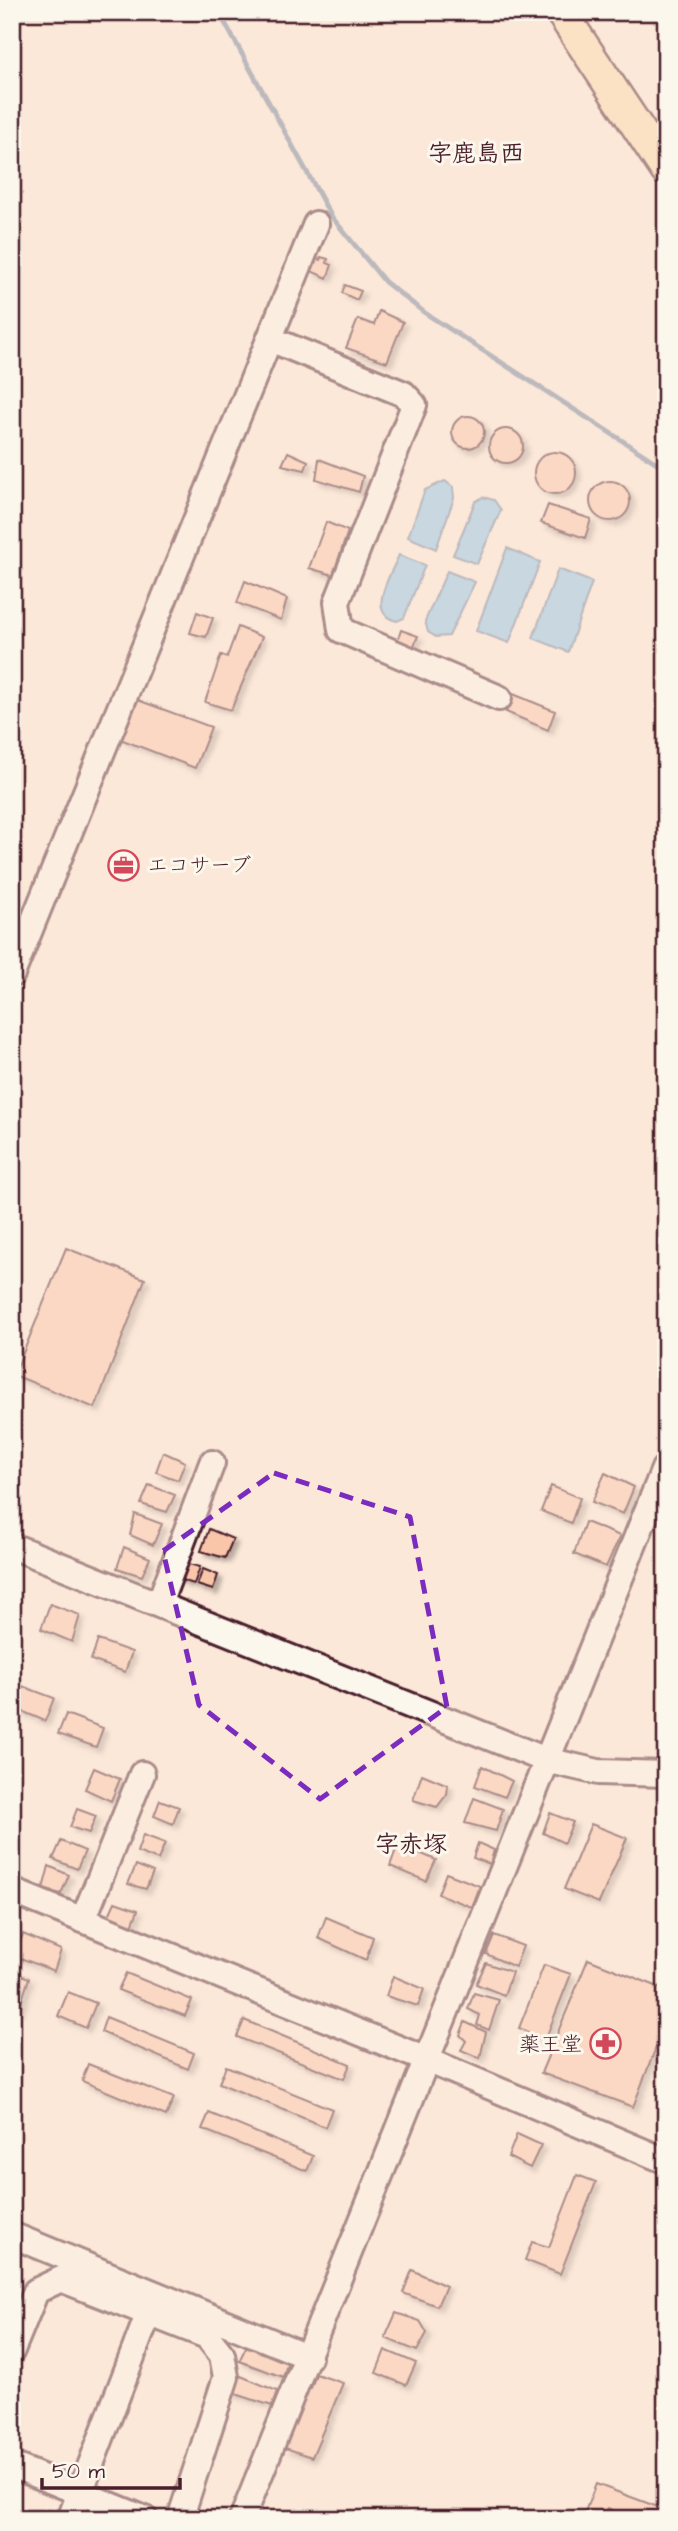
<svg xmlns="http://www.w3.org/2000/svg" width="678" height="2531" font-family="'Architects Daughter','Klee One',sans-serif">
<defs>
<filter id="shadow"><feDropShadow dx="4.5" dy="4.5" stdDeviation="2" flood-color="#0004"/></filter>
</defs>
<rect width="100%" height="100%" fill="#fbe8d8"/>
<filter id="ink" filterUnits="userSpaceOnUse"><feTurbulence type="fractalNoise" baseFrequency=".0143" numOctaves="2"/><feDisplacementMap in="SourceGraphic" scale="14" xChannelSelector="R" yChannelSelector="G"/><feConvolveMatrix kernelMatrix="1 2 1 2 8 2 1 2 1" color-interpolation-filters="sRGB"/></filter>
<g filter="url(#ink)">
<path fill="#89c3e8" stroke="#70819c" stroke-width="2" d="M445,481l8,6 1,11 -18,51 -28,-12 17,-47z
M483,497l11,3 7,10 -24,54 -24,-9 22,-53z
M507,548l33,14 -31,81 -33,-12z
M399,555l26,10 -21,53 -7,3c-32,-7 -6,-47 2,-66z
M558,569l34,13 -24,70 -35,-14z
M447,571l28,11 -26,54 -13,1 -8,-5 -3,-11z"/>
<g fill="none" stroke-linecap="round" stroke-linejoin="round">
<path stroke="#70819c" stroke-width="5" d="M219,12l112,204 54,66 40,31 241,156"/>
</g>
<path fill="#fac6aa" stroke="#4a1f2b" stroke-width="2" filter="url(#shadow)" d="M321,257l7,2 -1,4 5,2 -5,13 -16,-7 4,-13 5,2z
M345,285l16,6 -4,9 -15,-7z
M379,311l24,11 -16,40 -41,-14 12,-29 16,6z
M452 432a16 16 0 1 1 32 0a16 16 0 1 1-32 0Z
M489 446a17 17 0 1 1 34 0a17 17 0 1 1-34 0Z
M534 473a21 21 0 1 1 42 0a21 21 0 1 1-42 0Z
M288,452l20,9 -3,9 -23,-5z
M319,459l44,17 -4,16 -43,-13z
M590 501a20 20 0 1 1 40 0a20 20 0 1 1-40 0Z
M548,505l43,14 -6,19 -44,-15z
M326,522l22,9 -15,44 -24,-7z
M245,581l42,18 -6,21 -44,-17z
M197,612l16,6 -7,19 -16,-4z
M238,627l24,10 -31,73 -26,-8 16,-47 6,2z
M401,630l17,6 -5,12 -16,-6z
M513,694l42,17 -7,19 -42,-18z
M135,699l76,28 -16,41 -75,-29z
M66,1248l79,31 -50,129 -81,-33z
M163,1452l22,10 -7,18 -22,-8z
M605,1473l29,14 -11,27 -31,-12z
M149,1485l26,10 -8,17 -26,-8z
M551,1486l29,12 -9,25 -30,-12z
M135,1514l27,10 -9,21 -23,-10z
M585,1522l35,14 -14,31 -32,-13z
M209,1529l24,10 -8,19 -24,-7z
M124,1547l26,11 -8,18 -25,-8z
M185,1563l15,4 -6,17 -16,-5z
M203,1569l15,6 -5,15 -16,-5z
M50,1604l30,11 -8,27 -31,-13z
M98,1640l34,12 -7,20 -34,-12z
M14,1683l40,15 -9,23 -33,-14z
M66,1714l37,14 -7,19 -38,-13z
M482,1766l30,15 -7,16 -30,-11z
M94,1768l26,11 -9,22 -26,-12z
M422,1774l26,11 -1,9 -10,13 -24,-7z
M474,1798l29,11 -7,22 -31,-8z
M160,1800l19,7 -6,17 -19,-8z
M77,1809l19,7 -7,17 -19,-6z
M550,1813l23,9 -9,21 -21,-10z
M591,1824l36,14 -28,65 -35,-14z
M143,1835l22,8 -7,17 -21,-8z
M61,1841l24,10 -8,18 -24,-10z
M478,1843l16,7 -4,14 -17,-6z
M398,1844l38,16 -10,21 -36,-15z
M136,1865l17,7 -7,17 -18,-5z
M49,1866l20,9 -8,19 -18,-5z
M446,1873l34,13 -8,21 -34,-13z
M115,1902l23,8 -8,21 -24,-9z
M326,1917l47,20 -7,23 -48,-22z
M23,1934l38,16 -7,21 -39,-15z
M494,1935l29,11 -8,21 -29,-13z
M588,1959l78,31v31l-33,86 -92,-34z
M486,1963l26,9 -8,23 -28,-11z
M544,1965l27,9 -26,66 -26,-12z
M12,1971l17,7 -10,31 -7,-2z
M126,1973l66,27 -7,16 -67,-26z
M393,1976l31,13 -6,17 -32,-10z
M68,1992l28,11 -10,25 -28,-12z
M474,1993l25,7 -10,30 -12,-5 3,-10 -12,-6z
M106,2017l88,36 -6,16 -87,-37z
M244,2020l106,44 -6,15 -107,-42z
M465,2022l21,10 -6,26 -19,-8 5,-9 -6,-6z
M88,2064l86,34 -8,18 -84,-35z
M226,2066l106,43 -7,18 -106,-44z
M209,2113l104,43 -6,15 -105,-42z
M517,2134l24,11 -11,23 -22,-11z
M577,2175l19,7 -36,92 -35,-14 7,-18 17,5z
M412,2270l34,16 -9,20 -34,-13z
M396,2313l24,8 7,12 -10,18 -32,-13z
M247,2345l41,16 -5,16 -44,-16z
M385,2350l31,13 -10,22 -30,-12z
M236,2374l41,17 -5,15 -42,-14z
M316,2374l27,9 -31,74 -27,-9 22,-61 4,1z
M596,2484l70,26v9h-35l-23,-11 -5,11h-21z"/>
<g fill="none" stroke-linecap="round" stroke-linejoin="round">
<defs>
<path id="minor" d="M270,339l134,55 10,11 -77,197 4,28 158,68
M12,974l304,-750
M12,1546l534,214 52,12 68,2
M159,1604l53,-141
M12,1891l415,169 239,101
M83,1920l59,-146
M12,2235l297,122
M12,2350l24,-59 25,-12 146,57 15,19 4,22 -46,142
M12,2465l133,54
M70,2519l78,-204
M242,2519l422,-1050"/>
<path id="major" d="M561,12l105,158"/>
</defs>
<use href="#minor" stroke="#4a1f2b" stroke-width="30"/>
<use href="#major" stroke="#4a1f2b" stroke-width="35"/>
<use href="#minor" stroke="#fbf7ec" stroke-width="24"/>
<use href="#major" stroke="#fddcac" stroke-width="30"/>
</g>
</g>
<path d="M0 0H678V2531H0ZM274,1473l136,44 37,190 -127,92 -121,-94 -36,-154z" fill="#fbe8d8" fill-opacity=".55" fill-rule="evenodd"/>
<path fill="none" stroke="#7b2cbf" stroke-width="5" stroke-dasharray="14 9" stroke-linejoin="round" d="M274,1473l136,44 37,190 -127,92 -121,-94 -36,-154z"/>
<defs>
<symbol id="office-ring" viewBox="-11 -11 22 22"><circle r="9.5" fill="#fbf7ec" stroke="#d1495b" stroke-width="1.5"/><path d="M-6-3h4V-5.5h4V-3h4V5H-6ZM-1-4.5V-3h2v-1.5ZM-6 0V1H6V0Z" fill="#d1495b"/></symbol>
<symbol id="pharmacy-ring" viewBox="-11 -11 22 22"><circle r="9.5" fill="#fbf7ec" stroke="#d1495b" stroke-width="1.5"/><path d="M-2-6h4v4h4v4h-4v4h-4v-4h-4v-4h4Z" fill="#d1495b"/></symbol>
</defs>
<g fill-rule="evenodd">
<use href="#office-ring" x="106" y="848" width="35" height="35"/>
<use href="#pharmacy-ring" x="588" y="2026" width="35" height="35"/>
</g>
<g text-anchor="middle" stroke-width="6" stroke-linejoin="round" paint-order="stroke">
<g font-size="21" fill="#4a1f2b" stroke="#fbf7ec" text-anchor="start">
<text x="147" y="872">エコサーブ</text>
<text x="582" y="2051" text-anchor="end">薬王堂</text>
</g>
<g font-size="24" font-weight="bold" fill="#4a1f2b" stroke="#fbf7ec">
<text x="476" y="161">字鹿島西</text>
<text x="411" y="1852">字赤塚</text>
</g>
</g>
<rect width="678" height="2531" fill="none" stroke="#fbf7ec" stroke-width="42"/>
<rect x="21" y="21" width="636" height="2489" fill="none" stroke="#4a1f2b" stroke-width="2.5" filter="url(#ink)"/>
<path d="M42 2478v10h138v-10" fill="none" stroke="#4a1f2b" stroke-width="3.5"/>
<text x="52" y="2478" font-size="21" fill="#4a1f2b" stroke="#fbf7ec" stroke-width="5" paint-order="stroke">50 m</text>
</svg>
